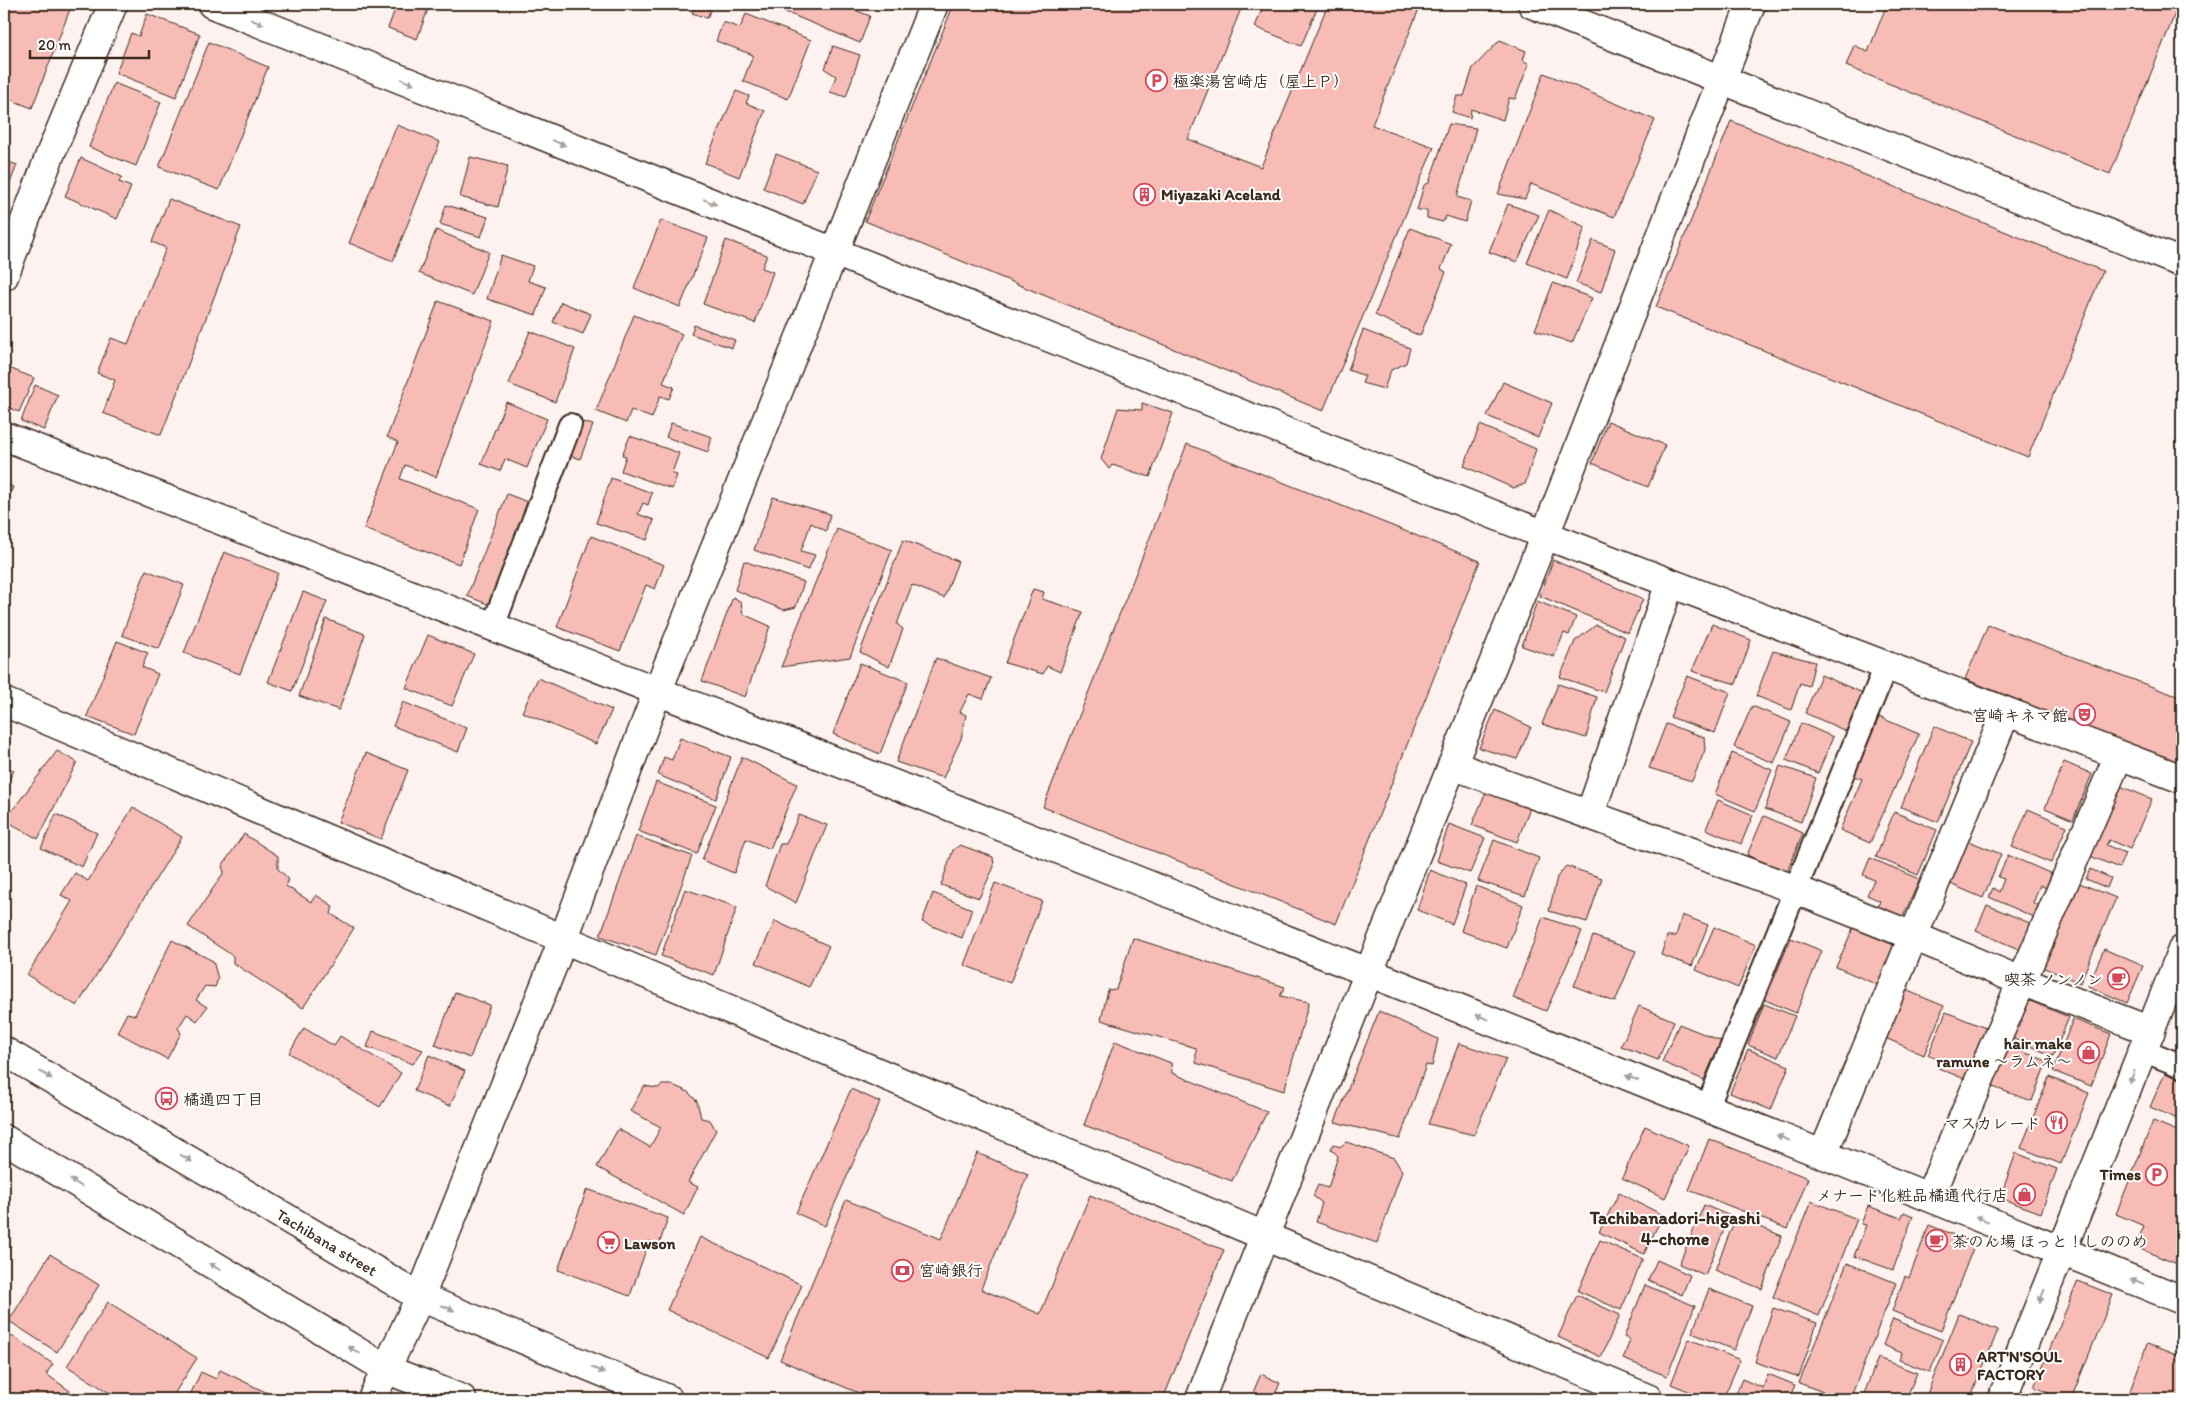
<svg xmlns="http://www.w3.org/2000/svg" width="2186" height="1403" font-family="Itim,'Klee One',sans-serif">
<rect width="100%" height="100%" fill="#fdf2f0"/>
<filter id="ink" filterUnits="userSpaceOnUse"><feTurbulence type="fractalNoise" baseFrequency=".02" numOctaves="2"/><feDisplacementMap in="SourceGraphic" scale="10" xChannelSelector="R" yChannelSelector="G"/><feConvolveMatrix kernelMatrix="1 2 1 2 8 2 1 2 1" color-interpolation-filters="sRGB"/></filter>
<g filter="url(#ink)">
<path fill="#f7bcb6" stroke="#3b2a1e" d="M4,4h68l-40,104 -28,-11z
M397,4h33l-13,35 -29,-11z
M696,4h17l-6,14 -15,-5z
M766,4h74l30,12 -10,27z
M954,4h289l-55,135 73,28 67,-163h93l-49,121 62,22 -111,264 -458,-190z
M1264,4h55l-18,42 -46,-19z
M1887,4h292l-69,170 -264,-108 8,-21 14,7z
M147,14l53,20 -24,63 -60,-24 15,-40 8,3z
M746,14l65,26 -23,59 -45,-18 10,-26 -37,-14 7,-19 17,6z
M1500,40l26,11 -3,9 6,4 -14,35 -6,-1 -6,22 -32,-11 -1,9 -18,-6 5,-16h7l9,-28z
M209,42l59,25 -49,123 -60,-23z
M833,46l27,9 -14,42 -16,-5 6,-16 -11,-7z
M1544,73l111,47 -41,97 -83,-33 -6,15 -27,-5z
M114,83l47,19 -25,64 -47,-19z
M736,91l13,5 -3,7 19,8 -26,66 -34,-14z
M1731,121l372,150 -75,186 -372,-150z
M1449,124l27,4 -19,69 14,4 -6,21 -19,-6 -3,6 -16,-4v-8h-10l7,-25 5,-2z
M397,125l43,17 -47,119 -44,-18z
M776,154l41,16 -14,34 -40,-16z
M470,157l38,9 -10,41 -38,-10z
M81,158l41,19 -3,5 12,5 -14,32 -52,-23z
M4,160l13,5 -11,28 -2,-2z
M169,199l72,28 -80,208 -58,-22 12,-33 -18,-7 14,-35 17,6 38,-96 -14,-6z
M1508,204l31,11 -22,47 -28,-10z
M446,205l42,12 -7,20 -41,-13z
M1549,210l36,17 -18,52 -40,-16z
M661,220l47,18 -28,69 -46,-19z
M1410,228l41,16 -10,25 5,3 -26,64 -45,-21z
M436,230l53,22 -17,43 -53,-22z
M726,240l41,15 -5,13 11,4 -18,51 -52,-19z
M1593,240l22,9 -14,43 -25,-9z
M501,255l32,11 -5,15 18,6 -10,28 -49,-16z
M1553,283l39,15 -20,45 -37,-13z
M438,301l56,20 -58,156 -31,-12 -5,14 79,30 -20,55 -95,-35 34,-87 -11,-5z
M561,302l30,12 -8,20 -30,-12z
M634,315l48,19 -19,49 11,4 -5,12 -9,-3 -8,22 -21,-8 -5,13 -30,-12z
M694,325l41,15 -3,8 -41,-14z
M1363,330l47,18 -4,15 -15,7 -7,19 -22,-6 3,-7 -17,-6z
M530,331l45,18 -20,53 -46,-18z
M4,366l30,12 -15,34 -15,-6z
M1503,382l49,21 -14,34 -51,-21z
M35,385l23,10 -14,35 -23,-9z
M506,402l41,17 -20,49 -22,-9 -5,12 -19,-7z
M1142,403l31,10 -23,64 -38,-12 -3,4 -8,-10 17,-51 24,2z
M1608,421l57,24 -17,42 -56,-24z
M582,422l11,3 -13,34 -10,-4z
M671,423l41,14 -4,15 -42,-15z
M1480,425l56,24 -11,35 -12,4 -49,-22z
M630,436l49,17 -7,20 5,2 -5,14 -51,-18 5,-15 -4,-1z
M1187,444l293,117 -144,363 -293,-117z
M611,478l41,15 -4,12 -5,-2 -5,11 16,6 -7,20 -51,-17z
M4,483l9,4 -9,23z
M507,494l23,9 -40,102 -23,-9z
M773,497l57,17 -4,17 -15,-8 -10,28 14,4 -7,15 -54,-20z
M837,529l55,21 -42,107 -69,10z
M591,536l73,29 -9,24 -9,-4 -26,66 -63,-24z
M903,540l55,21 -14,37 -32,-13 -15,39 6,5 -14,38 -29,-15z
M224,552l54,21 -38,101 -56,-21z
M1553,560l90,39 -15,34 -88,-37z
M744,561l60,21 -8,25 -12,3 -49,-20z
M146,570l38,15 -25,64 -37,-14z
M1033,589l11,3 -2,7 41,13 -23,60 -13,-6 -4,8 -38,-11z
M303,592l24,9 -35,90 -24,-9z
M733,597l8,5 2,12 27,12 -25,71 -43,-16z
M1537,601l39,16 -7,18 -5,-2 -10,24 -32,-11z
M326,619l39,15 -26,76 -40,-14z
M1712,624l39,16 -15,44 -44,-13z
M1596,625l29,12 -21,55 -44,-15 15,-36z
M1988,625l194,73v67l-217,-86z
M428,635l46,19 -22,52 -46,-18z
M117,641l31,12 -6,14 16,7 -24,60 -47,-18z
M1773,651l42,11 -6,24 -9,-3 -9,27 -35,-14z
M936,658l55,20 -8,21 -14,-5 -9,18 6,3 -5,24 -18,39 -47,-16z
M860,663l48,19 -28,72 -47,-20z
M1821,675l42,18 -17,38 -41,-18z
M1687,676l43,16 -15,41 -45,-16z
M538,678l74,32 -16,34 -74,-32z
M1558,684l39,13 -11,41 -44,-14z
M403,702l64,26 -9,24 -65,-26z
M1752,706l39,16 -17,41 -40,-16z
M1495,710l36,17 -14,32 -38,-11z
M1879,717l40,17 -49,109 -30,-13 22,-51 -8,-3z
M1801,723l32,14 -15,36 -32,-13z
M1666,724l38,13 1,13 -13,31 -43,-13z
M1934,726l37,16 -33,80 -37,-15z
M680,738l51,19 -15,42 -58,-24 6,-18 8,3z
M57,751l20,11 -39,77 -33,-19z
M366,753l42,17 -27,69 -43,-17z
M1732,753l40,17 -17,41 -40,-17z
M742,757l55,27 -27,65 -24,-10 -12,34 -32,-13z
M2064,762l28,12 -19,46 -28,-12z
M4,765l10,6 -10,16z
M1780,766l36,12 -15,44 -36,-13z
M656,782l60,23 -19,49 -59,-23z
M2113,783l39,16 -22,50 -21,-9 -3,5 19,8 -6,15 -36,-15z
M1492,784l40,18 -15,40 -45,-17 13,-31z
M1718,800l35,15 -12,29 -35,-15z
M133,807l49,30 -105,169 -50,-31 45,-74 -11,-6 14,-22 13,8z
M2028,809l39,17 -16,37 -39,-16z
M1894,812l43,18 -19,45 -42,-18z
M56,814l41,19 -15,34 -41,-19z
M799,815l28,10 -31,78 -31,-17 15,-42h6z
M1764,816l39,17 -16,39 -40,-17z
M1449,824l36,14 -15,35 -33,-12z
M244,834l34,22v13l10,9 -2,8 25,16 5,-7 17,11 -2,8 23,14 -51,80 -70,-45v-7l-45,-30 36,-54 -2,-6z
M636,836l56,20 -36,99 -56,-19z
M1494,840l45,18 -14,38 -47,-15z
M1966,840l35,14 -18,44 -35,-15z
M960,845l33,12 1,10 -15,31 -38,-13 12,-35z
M2008,855l44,19 -6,14 -6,-3 -7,18 7,2 -6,12 -45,-20 4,-9 6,4 5,-13 -6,-2z
M1870,858l50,21 -18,40 -25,-11 3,-7 -13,-6 7,-15 -11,-5z
M1566,866l36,12 -15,44 -38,-11 8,-34z
M2090,869l21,9 -4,10 -21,-9z
M1430,870l36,15 -14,39 -35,-14z
M2077,882l39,16 -36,85 -38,-16z
M995,883l47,18 -32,82 -46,-18z
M1476,886l47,19 -16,43 -46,-17z
M685,889l52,18 -23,68 -53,-19z
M933,893l39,16 -10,29 -40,-16z
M1987,905l45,19 -11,26 -45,-19z
M1682,915l26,10 -16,41 -31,-11 6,-19h9z
M1543,917l39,14 -36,80 -33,-13z
M775,921l54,25 -20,41 -53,-24z
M1714,927l42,18 -18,43 -42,-18z
M1853,928l43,18 -16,40 -44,-19z
M1593,936l43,15 -21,51 -41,-16z
M1133,938l152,49 -5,9 29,6 -25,89 -88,-28v-15l-95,-28 7,-30 8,-1z
M1791,938l31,13 -26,62 -31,-13z
M172,940l41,21 5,18 -3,8 -10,-1 -9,14 11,7 -10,14 -10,-7 -9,14 3,5 -14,26 -50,-27 10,-19 8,2z
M2104,949l39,17 -16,37 -39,-17z
M1903,989l41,17 -20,49 -41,-18z
M455,992l35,13 -20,53 -35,-13z
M2025,999l44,18 -16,39 -44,-19z
M1764,1004l31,12 -17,41 -30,-12z
M1639,1006l35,15 -16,39 -37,-14z
M1379,1011l59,28 -6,27 -6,-1 -26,74 -65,-17z
M1946,1012l47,19 -21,51 -34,-14 3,-7 -13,-6z
M2073,1019l38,15 -20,52 -38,-15z
M1679,1024l42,17 -17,39 -42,-18z
M304,1028l30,18 6,-10 61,37 -21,34 -91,-54z
M373,1031l50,19 -10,14 -46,-17z
M1115,1041l56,22 1,10 95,39 -35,69 -148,-56z
M1459,1043l47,16 -32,76 -46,-11z
M2005,1045l42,16 -15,40 -42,-15z
M1748,1049l41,17 -18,44 -41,-17z
M429,1055l36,16 -15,35 -36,-15z
M2165,1073l17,7v41l-32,-14z
M2049,1077l40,16 -28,71 -40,-16z
M662,1085h11l15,7 9,9 4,17 9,2 6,10 -28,52 10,5 -14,28 -87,-48 21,-38 32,18 11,-20 -31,-16 14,-25 14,2z
M851,1089l29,13 -55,124 -29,-13z
M2153,1121l29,12v133l-47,-19 9,-21 -28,-12z
M1645,1126l44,20 -24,52 -43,-20z
M1709,1139l99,39 -20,51 -99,-39z
M1346,1142l48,16 8,13 -25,72 -61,-21 6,-19 -9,-7 5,-11 10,3 10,-32 -7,-7 2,-5 7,3z
M977,1153l51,21 -47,115 59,25 50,-119 134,55 -61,149h-290l-93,-39 66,-160 95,39z
M2016,1153l41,16 -16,44 -41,-15z
M587,1189l81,29 -9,27 -10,-4 -19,55 -72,-26z
M1619,1193l44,22 -19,39 -45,-22z
M1811,1201l46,18 -38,97 -46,-19z
M1704,1205l26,11 -25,59 -26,-11z
M1868,1206l33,12 3,-6 9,4 -20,54 -39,-14 12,-31 -5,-1z
M1736,1217l46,19 -20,53 -47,-19z
M1929,1225l46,18 -34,88 -49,-20 13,-35 4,2z
M700,1237l102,48 -33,73 -102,-48z
M1600,1240l43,19 -22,51 -43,-19z
M50,1254l49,31 -42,67 -48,-31z
M1657,1260l33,15 -8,20 -34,-15z
M1847,1263l49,20 -46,116h-8l-43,-16z
M2078,1281l35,14 -42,104h-7l-30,-12z
M1645,1285l50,21 -28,70 -44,-17 7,-19 -6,-3z
M1709,1289l43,17 -18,44 -42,-17z
M1577,1295l43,20 -19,42 -43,-20z
M108,1302l89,56 -26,41h-52l-52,-33z
M1773,1308l44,15 -18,54 -44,-15z
M1959,1314l39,16 -28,69h-45z
M1893,1319l50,21 -13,32 -31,-12 3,-7 -19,-8z
M12,1336l41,28 -7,10 27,19 -4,6h-65v-52z
M1689,1339l51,21 -17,39h-15l-37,-15z
M2147,1344l35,13v42h-55z
M1878,1358l39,15 -11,26h-44z
M220,1370l60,29h-92l13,-27 15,7z
M1261,1374l19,9 -7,16h-23z
M1768,1374l27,11 -6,14h-55l8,-20 21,9z"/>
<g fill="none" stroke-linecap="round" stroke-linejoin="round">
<defs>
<path id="lane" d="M493,626l77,-201
M2143,1050l39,16
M1707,1108l179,-442"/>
<path id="street" d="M212,4l1333,531 637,244
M1532,4l650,259
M4,436c728,283 1455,569 2178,864
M4,702l1645,697
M1452,765l342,124 119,47 108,45 130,50
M1590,814l80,-231
M1369,972l176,-437 206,-531
M1823,1154l183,-442
M1929,1197l190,-442
M2002,1399c59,-150 122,-298 180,-449"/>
<path id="secondary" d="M4,276l46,-121 63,-151
M372,1399l48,-102 143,-357 95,-250 276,-686
M1200,1399l169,-427"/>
<path id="highway" d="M4,1051l416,246 248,102
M4,1139l384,231 74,29"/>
</defs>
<use href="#lane" stroke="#3b2a1e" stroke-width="26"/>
<use href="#street" stroke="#3b2a1e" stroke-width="31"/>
<use href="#secondary" stroke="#3b2a1e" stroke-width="31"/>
<use href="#highway" stroke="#3b2a1e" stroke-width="31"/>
<use href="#lane" stroke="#fff" stroke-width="22"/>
<use href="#street" stroke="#fff" stroke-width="28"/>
<use href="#secondary" stroke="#fff" stroke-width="28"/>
<use href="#highway" stroke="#fff" stroke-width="28"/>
</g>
<defs><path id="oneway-solid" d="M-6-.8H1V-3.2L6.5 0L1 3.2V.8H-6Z" transform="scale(1.25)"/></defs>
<g fill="#a79f9a">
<use href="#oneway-solid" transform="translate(257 22) rotate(22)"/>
<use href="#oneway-solid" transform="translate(408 82) rotate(22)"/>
<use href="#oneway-solid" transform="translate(559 143) rotate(22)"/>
<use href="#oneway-solid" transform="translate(710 202) rotate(22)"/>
<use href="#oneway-solid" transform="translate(1482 1017) rotate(-158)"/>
<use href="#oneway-solid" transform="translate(46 1075) rotate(31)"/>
<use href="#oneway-solid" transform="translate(2132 1077) rotate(112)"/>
<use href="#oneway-solid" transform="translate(1632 1078) rotate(-158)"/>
<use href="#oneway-solid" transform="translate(1783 1138) rotate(-158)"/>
<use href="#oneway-solid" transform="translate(186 1158) rotate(31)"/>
<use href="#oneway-solid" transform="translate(76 1183) rotate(-149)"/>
<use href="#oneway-solid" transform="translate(1982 1219) rotate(-158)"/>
<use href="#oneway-solid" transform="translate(215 1267) rotate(-149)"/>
<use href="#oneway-solid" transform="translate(2137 1281) rotate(-158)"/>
<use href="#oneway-solid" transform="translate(2042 1296) rotate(111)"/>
<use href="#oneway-solid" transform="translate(448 1308) rotate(22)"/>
<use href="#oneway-solid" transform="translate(354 1350) rotate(-149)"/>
<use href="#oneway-solid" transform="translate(598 1370) rotate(23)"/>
</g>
</g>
<defs>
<symbol id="parking-ring" viewBox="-11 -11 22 22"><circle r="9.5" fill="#fff" stroke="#d1495b" stroke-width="1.5"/><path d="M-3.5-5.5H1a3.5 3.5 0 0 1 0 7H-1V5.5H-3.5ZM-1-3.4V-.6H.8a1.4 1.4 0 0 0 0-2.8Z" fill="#d1495b"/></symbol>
<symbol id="building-ring" viewBox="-11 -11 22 22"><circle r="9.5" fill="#fff" stroke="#d1495b" stroke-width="1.5"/><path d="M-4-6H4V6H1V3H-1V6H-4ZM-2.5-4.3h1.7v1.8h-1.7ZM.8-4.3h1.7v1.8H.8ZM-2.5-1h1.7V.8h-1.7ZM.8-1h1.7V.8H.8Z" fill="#d1495b"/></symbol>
<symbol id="theatre-ring" viewBox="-11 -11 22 22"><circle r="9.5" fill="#fff" stroke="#d1495b" stroke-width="1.5"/><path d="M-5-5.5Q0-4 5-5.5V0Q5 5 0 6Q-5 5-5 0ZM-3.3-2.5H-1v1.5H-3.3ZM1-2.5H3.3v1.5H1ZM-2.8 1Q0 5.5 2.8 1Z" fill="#d1495b"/></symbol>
<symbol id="cafe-ring" viewBox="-11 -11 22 22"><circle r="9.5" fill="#fff" stroke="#d1495b" stroke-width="1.5"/><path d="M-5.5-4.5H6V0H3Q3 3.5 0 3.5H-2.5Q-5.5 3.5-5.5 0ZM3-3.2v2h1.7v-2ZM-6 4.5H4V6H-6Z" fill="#d1495b"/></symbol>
<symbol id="shop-ring" viewBox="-11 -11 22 22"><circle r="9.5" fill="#fff" stroke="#d1495b" stroke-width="1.5"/><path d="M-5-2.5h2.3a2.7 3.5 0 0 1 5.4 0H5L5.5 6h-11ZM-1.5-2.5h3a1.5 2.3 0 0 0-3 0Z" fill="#d1495b"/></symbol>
<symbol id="bus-ring" viewBox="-11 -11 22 22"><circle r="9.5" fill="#fff" stroke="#d1495b" stroke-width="1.5"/><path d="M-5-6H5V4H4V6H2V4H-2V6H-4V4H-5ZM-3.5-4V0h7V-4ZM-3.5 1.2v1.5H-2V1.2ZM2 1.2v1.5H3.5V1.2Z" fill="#d1495b"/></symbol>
<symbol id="restaurant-ring" viewBox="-11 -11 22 22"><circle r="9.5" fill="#fff" stroke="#d1495b" stroke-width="1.5"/><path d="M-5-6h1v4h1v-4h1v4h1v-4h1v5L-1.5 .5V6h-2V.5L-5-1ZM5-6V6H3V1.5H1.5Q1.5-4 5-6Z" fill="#d1495b"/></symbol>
<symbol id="supermarket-ring" viewBox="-11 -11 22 22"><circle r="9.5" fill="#fff" stroke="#d1495b" stroke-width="1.5"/><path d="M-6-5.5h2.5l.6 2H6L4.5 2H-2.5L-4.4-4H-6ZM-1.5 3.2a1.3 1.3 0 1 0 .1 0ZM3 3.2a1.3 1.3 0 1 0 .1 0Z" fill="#d1495b"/></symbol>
<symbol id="bank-ring" viewBox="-11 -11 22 22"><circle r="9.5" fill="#fff" stroke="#d1495b" stroke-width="1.5"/><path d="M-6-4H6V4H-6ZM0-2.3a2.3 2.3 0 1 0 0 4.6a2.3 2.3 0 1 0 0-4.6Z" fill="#d1495b"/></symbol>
</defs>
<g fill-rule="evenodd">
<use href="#parking-ring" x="1144" y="68" width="25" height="25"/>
<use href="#building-ring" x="1132" y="182" width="25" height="25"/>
<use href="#theatre-ring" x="2072" y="702" width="25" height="25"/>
<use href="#cafe-ring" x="2106" y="966" width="25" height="25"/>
<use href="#shop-ring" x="2076" y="1040" width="25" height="25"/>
<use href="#bus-ring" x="154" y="1086" width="25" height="25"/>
<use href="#restaurant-ring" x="2044" y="1110" width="25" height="25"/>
<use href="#parking-ring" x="2144" y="1162" width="25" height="25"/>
<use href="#shop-ring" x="2012" y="1182" width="25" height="25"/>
<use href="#cafe-ring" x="1924" y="1228" width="25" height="25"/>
<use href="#supermarket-ring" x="596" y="1230" width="25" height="25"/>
<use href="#bank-ring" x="890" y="1258" width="25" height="25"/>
<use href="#building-ring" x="1948" y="1352" width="25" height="25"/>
</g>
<g text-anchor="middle" stroke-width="4" stroke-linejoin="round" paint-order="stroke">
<g font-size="16" font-weight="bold" fill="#3b2a1e" stroke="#fff" text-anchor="start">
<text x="1173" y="87">極楽湯宮崎店（屋上Ｐ）</text>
<text x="1161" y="200">Miyazaki Aceland</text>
<text x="2068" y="721" text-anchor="end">宮崎キネマ館</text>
<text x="2103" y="985" text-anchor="end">喫茶 ノンノン</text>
<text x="2072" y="1049" text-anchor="end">hair make<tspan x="2072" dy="18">ramune ～ラムネ～</tspan></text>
<text x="183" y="1105">橘通四丁目</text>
<text x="2041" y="1129" text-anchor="end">マスカレード</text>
<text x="2141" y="1180" text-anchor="end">Times</text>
<text x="2008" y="1201" text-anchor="end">メナード化粧品橘通代行店</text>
<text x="1952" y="1247">茶のん場 ほっと！しののめ</text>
<text x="624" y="1249">Lawson</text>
<text x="919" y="1276">宮崎銀行</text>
<text x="1977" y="1362">ART'N'SOUL<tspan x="1977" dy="18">FACTORY</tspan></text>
</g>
<g font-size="16" fill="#3b2a1e" stroke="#fff">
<text transform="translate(327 1242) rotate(31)" y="6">Tachibana street</text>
</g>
<g font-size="18" font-weight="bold" fill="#3b2a1e" stroke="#fff">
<text x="1675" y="1224">Tachibanadori-higashi<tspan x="1675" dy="21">4-chome</tspan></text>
</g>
</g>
<rect width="2186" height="1403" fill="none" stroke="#fff" stroke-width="20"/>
<rect x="10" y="10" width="2166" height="1383" fill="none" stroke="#3b2a1e" stroke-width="2" filter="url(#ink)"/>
<path d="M30 50v8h119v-8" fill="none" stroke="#3b2a1e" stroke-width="2.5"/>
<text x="38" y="50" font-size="15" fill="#3b2a1e" stroke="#ffffff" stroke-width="4" paint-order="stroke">20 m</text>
</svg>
